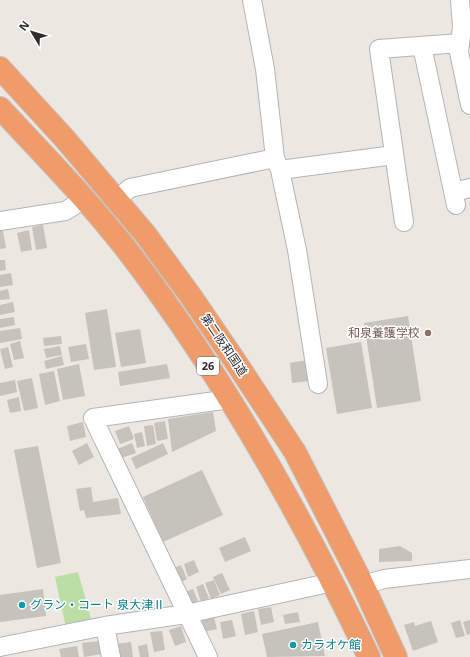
<svg xmlns="http://www.w3.org/2000/svg" width="470" height="657" font-family="'Noto Sans','Noto Sans JP',sans-serif">
<rect width="100%" height="100%" fill="#ede7e1"/>
<path fill="#bbdea4" d="M78,572l14,50 -26,6 -11,-51z"/>
<path fill="#c6c2bc" d="M43,225l4,23 -11,2 -4,-23z
M29,230l3,20 -11,2 -4,-19z
M0,231h3l3,17 -6,1z
M0,260h5l1,10 -6,1z
M11,273l2,12 -13,2v-12z
M8,289l2,10 -10,1v-9z
M13,302l2,10 -15,3v-10z
M107,309l9,58 -22,3 -9,-57z
M408,316l13,85 -44,7 -13,-85z
M14,317l1,8 -15,3v-9z
M20,328l2,11 -22,4v-12z
M140,329l6,34 -25,4 -6,-34z
M61,336l1,8 -18,2 -1,-8z
M20,341l4,17 -10,2 -4,-16z
M361,342l11,66 -35,6 -11,-66z
M86,344l3,15 -18,3 -3,-15z
M60,346l2,9 -16,3 -2,-9z
M8,347l5,20 -8,2 -5,-20z
M62,356l2,9 -18,4 -2,-8z
M307,360l3,21 -18,2 -2,-20z
M79,364l6,32 -22,4 -6,-31z
M167,364l3,14 -50,8 -2,-14z
M54,371l6,30 -15,4 -6,-31z
M32,378l6,30 -14,3 -7,-30z
M15,380l2,12 -17,4v-13z
M19,397l2,14 -11,2 -3,-13z
M213,412l3,19 -44,21 -4,-33z
M165,421l3,18 -11,2 -3,-18z
M83,422l3,15 -16,4 -3,-15z
M153,425l3,19 -9,2 -3,-20z
M129,426l5,13 -14,5 -5,-13z
M142,432l3,14 -8,2 -3,-14z
M87,443l7,14 -15,8 -7,-14z
M132,443l4,10 -17,6 -4,-9z
M163,443l5,11 -32,15 -5,-11z
M38,446l23,117 -24,5 -23,-118z
M202,470l21,45 -60,27 -20,-45z
M91,487l2,15 25,-4 3,16 -35,4 -2,-8 -4,1 -4,-22z
M245,537l6,14 -26,11 -6,-14z
M400,546l12,7v8l-33,1v-13z
M194,560l5,12 -11,5 -4,-13z
M181,565l6,14 -12,6 -6,-15z
M222,573l8,17 -9,4 -8,-17z
M214,580l6,15 -9,4 -6,-16z
M203,584l6,14 -8,4 -5,-15z
M43,589l3,27 -46,6v-27z
M193,589l5,12 -11,4 -5,-12z
M271,607l3,15 -13,3 -3,-16z
M254,611l4,21 -13,3 -4,-21z
M298,612l2,10 -15,2 -2,-9z
M214,617l3,12 -18,4 -2,-12z
M232,620l4,16 -13,3 -3,-17z
M460,620l5,16 -9,2 -5,-15z
M470,620v14l-3,1 -4,-13z
M431,621l7,21 -25,9 -9,-26 10,-3 1,4z
M318,622l7,34 -58,1 -5,-23z
M181,626l5,16 -11,4 -6,-16z
M162,631l3,19 -11,2 -4,-20z
M99,641l3,13 -18,3 -2,-14z
M131,642l2,15h-15l-2,-13z
M147,644l2,13h-9l-2,-11z
M77,646l2,11h-18l-2,-8z"/>
<g fill="none" stroke-linecap="round" stroke-linejoin="round">
<defs>
<path id="minor" d="M252,0l13,69 10,89 5,12 17,80 21,134
M460,0l2,27 -3,25 11,53
M422,46l34,159
M280,170l114,-15
M454,192l16,-4
M116,200l14,-12 145,-30
M0,221l65,-10 20,-12
M404,222l-25,-173 81,-6
M363,585l21,-6 86,-10
M105,626l6,31
M0,647l105,-21 81,-12 147,-32
M208,657l-115,-239 137,-19"/>
<path id="highway" d="M0,68l65,71 81,96 44,60 45,66 60,91 68,133 33,72
M0,108c43,46 88,92 127,142 96,125 174,264 242,407"/>
</defs>
<use href="#minor" stroke="#b2b4bc" stroke-width="20"/>
<use href="#highway" stroke="#c4c4c4" stroke-width="24"/>
<use href="#minor" stroke="#fff" stroke-width="18"/>
<use href="#highway" stroke="#ef9c6a" stroke-width="22"/>
</g>
<circle fill="#8d6e63" stroke="#fff" stroke-width="1.5" cx="428" cy="333" r="4"/>
<g fill="#0f9aa8" stroke="#fff" stroke-width="1.5">
<circle cx="22" cy="605" r="4"/>
<circle cx="293" cy="645" r="4"/>
</g>
<g text-anchor="middle" stroke-width="3" stroke-linejoin="round" paint-order="stroke">
<rect fill="#fff" stroke="#6c6c6c" stroke-width="1" x="197" y="357" width="22" height="18" rx="3"/>
<g font-size="11" font-weight="bold" fill="#2d2d2d">
<text x="208" y="370">26</text>
</g>
<g font-size="12" fill="#785e54" stroke="#fff" text-anchor="end">
<text x="420" y="337">和泉養護学校</text>
</g>
<g font-size="12" fill="#2d2d2d" stroke="#fff">
<text transform="translate(224 345) rotate(56)" y="4">第二阪和国道</text>
</g>
<g font-size="12" fill="#0d838f" stroke="#fff" text-anchor="start">
<text x="30" y="609">グラン・コート 泉大津Ⅱ</text>
<text x="301" y="649">カラオケ館</text>
</g>
</g>
<g transform="translate(32 32) rotate(308)" stroke="#ffffff" stroke-width="3" paint-order="stroke">
<path d="M0-3L7 15L0 10L-7 15Z" fill="#2d2d2d"/>
<text y="-6" font-size="11" font-weight="bold" text-anchor="middle" fill="#2d2d2d">N</text>
</g>
</svg>
